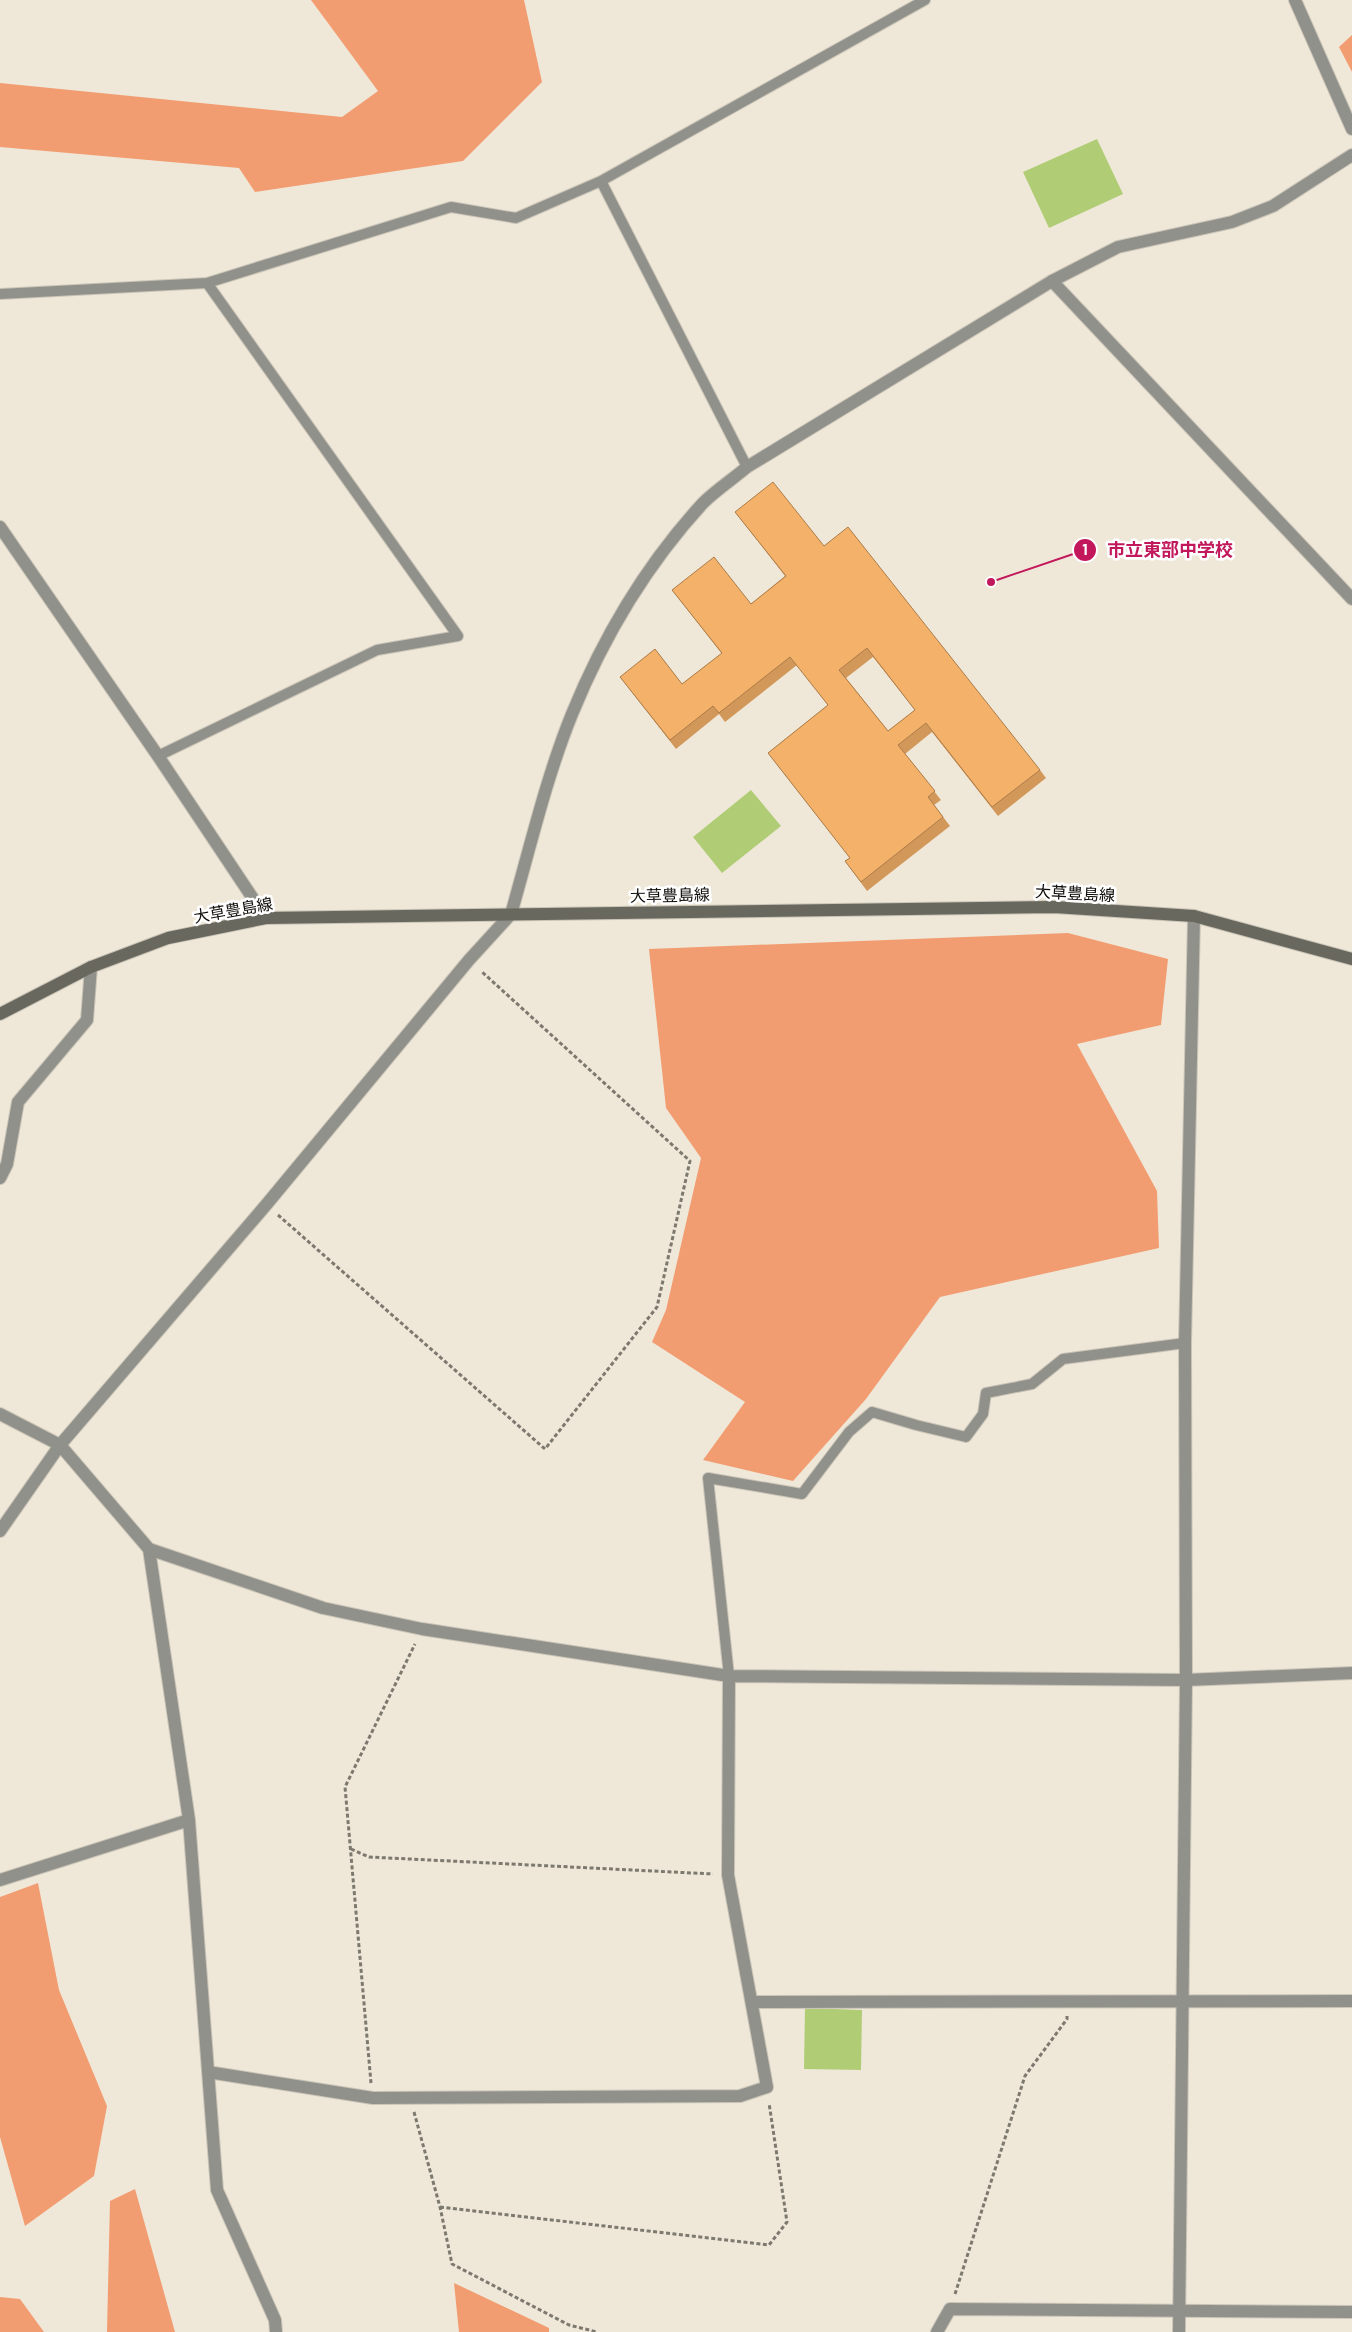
<svg xmlns="http://www.w3.org/2000/svg" width="1352" height="2332" font-family="Barlow,'Noto Sans JP',sans-serif">
<rect width="100%" height="100%" fill="#efe8d9"/>
<path fill="#f29d71" d="M311,0h213l18,82 -79,79 -208,31 -16,-24 -239,-21v-64l342,34 36,-26z
M1352,35v37l-13,-25z
M1068,933l100,26 -7,66 -84,19 80,147 2,57 -219,49 -74,102 -73,82 -90,-21 42,-58 -93,-60 14,-32 35,-152 -35,-50 -17,-159z
M38,1883l21,107 48,116 -13,70 -69,50 -25,-89v-240z
M135,2189l40,143h-68l3,-131z
M454,2283l95,45v4h-90z
M0,2297l20,2 24,33h-44z"/>
<path fill="#b0cd76" d="M1097,139l26,55 -74,34 -26,-56z
M751,790l30,36 -59,47 -29,-36z
M805,2008l57,2 -1,60 -57,-1z"/>
<g fill="none" stroke-linecap="round" stroke-linejoin="round">
<defs>
<path id="service" d="M601,181l146,286
M0,294l207,-11 244,-76 65,11 85,-37 324,-181
M158,756l219,-106 81,-14 -251,-353
M729,1676l-21,-198 94,16 47,-62 23,-20 44,13 50,12 17,-23 3,-21 46,-9 31,-25 122,-16"/>
<path id="minor" d="M1295,0l57,129
M1052,281l300,318
M0,527l158,229 108,162
M0,1178l7,-14 11,-62 69,-82 4,-53
M0,1414l60,31 89,104 174,59 99,21 307,47 457,4 166,-7
M0,1531l60,-86 206,-240 203,-245 42,-46
M149,1549l40,271 28,370 58,130 1,12
M0,1880l189,-60
M752,2002l600,-1
M208,2072l165,26 367,-2 27,-9 -39,-212 1,-199
M937,2332l13,-23 402,3"/>
<path id="tertiary" d="M511,914c19,-66 35,-136 61,-200 31,-76 75,-150 131,-211 13,-13 30,-24 44,-36l305,-186 66,-34 114,-25 41,-16 79,-51
M1179,2332l7,-652 -1,-337 9,-427"/>
<path id="secondary" d="M0,1014l91,-47 77,-29 98,-20 788,-11 140,9 158,43"/>
</defs>
<use href="#service" stroke="#cbc5b8" stroke-width="12"/>
<use href="#minor" stroke="#cbc5b8" stroke-width="14"/>
<use href="#tertiary" stroke="#cbc5b8" stroke-width="14"/>
<use href="#secondary" stroke="#cbc5b8" stroke-width="14"/>
<path stroke="#7d796f" stroke-width="3" stroke-dasharray="4 2.5" stroke-linecap="butt" d="M278,1215l267,234 112,-142 33,-146 -209,-190
M351,1849l18,8 344,17
M371,2083l-26,-296 70,-143
M414,2112l26,95 12,57 117,61 28,7
M440,2207l329,38 18,-23 -18,-119
M955,2294l70,-218 42,-57v-3"/>
<use href="#service" stroke="#91918b" stroke-width="10"/>
<use href="#minor" stroke="#91918b" stroke-width="12"/>
<use href="#tertiary" stroke="#91918b" stroke-width="12"/>
<use href="#secondary" stroke="#68685e" stroke-width="12"/>
</g>
<path fill="#d2985a" fill-rule="evenodd" d="M735,512l89,34 216,224 6,8 -48,38 -66,-84 -27,22 36,46 -7,5 16,21 -83,65 -22,-30 5,-3 -82,-105 60,-48 -31,-40 -72,57 -6,-8 -43,35 -56,-72 62,7 40,-30 -50,-64 79,14 34,-28zM873,657l42,53 -27,21 -42,-53z"/>
<path fill="#f4b169" stroke="#ab7c4a" fill-rule="evenodd" d="M773,482l51,64 24,-19 192,243 -48,37 -66,-84 -28,22 37,46 -7,6 15,20 -82,65 -16,-21 5,-3 -82,-105 60,-48 -38,-48 -71,56 -6,-7 -43,34 -50,-63 35,-28 27,35 40,-31 -50,-63 42,-33 37,47 35,-28 -51,-64zM867,648l48,62 -27,21 -49,-61z"/>
<g text-anchor="middle" stroke-width="5" stroke-linejoin="round" paint-order="stroke">
<g font-size="16" fill="#0e0c08" stroke="#fff">
<text transform="translate(1075 893) rotate(3)" y="6">大草豊島線</text>
<text transform="translate(670 895) rotate(-1)" y="6">大草豊島線</text>
<text transform="translate(233 910) rotate(-10)" y="6">大草豊島線</text>
</g>
</g>
<path fill="none" stroke="#c2185b" stroke-width="2" d="M991 582L1085 550"/>
<g fill="#c2185b" stroke="#fff" stroke-width="2">
<circle cx="991" cy="582" r="5"/>
<circle cx="1085" cy="550" r="12"/>
</g>
<g font-size="15" text-anchor="middle" font-weight="bold" fill="#fff">
<text x="1085" y="555">1</text>
</g>
<g font-size="18" text-anchor="middle" font-weight="bold" fill="#c2185b" stroke="#fff" stroke-width="5" stroke-linejoin="round" paint-order="stroke">
<text x="1170" y="556">市立東部中学校</text>
</g>
</svg>
